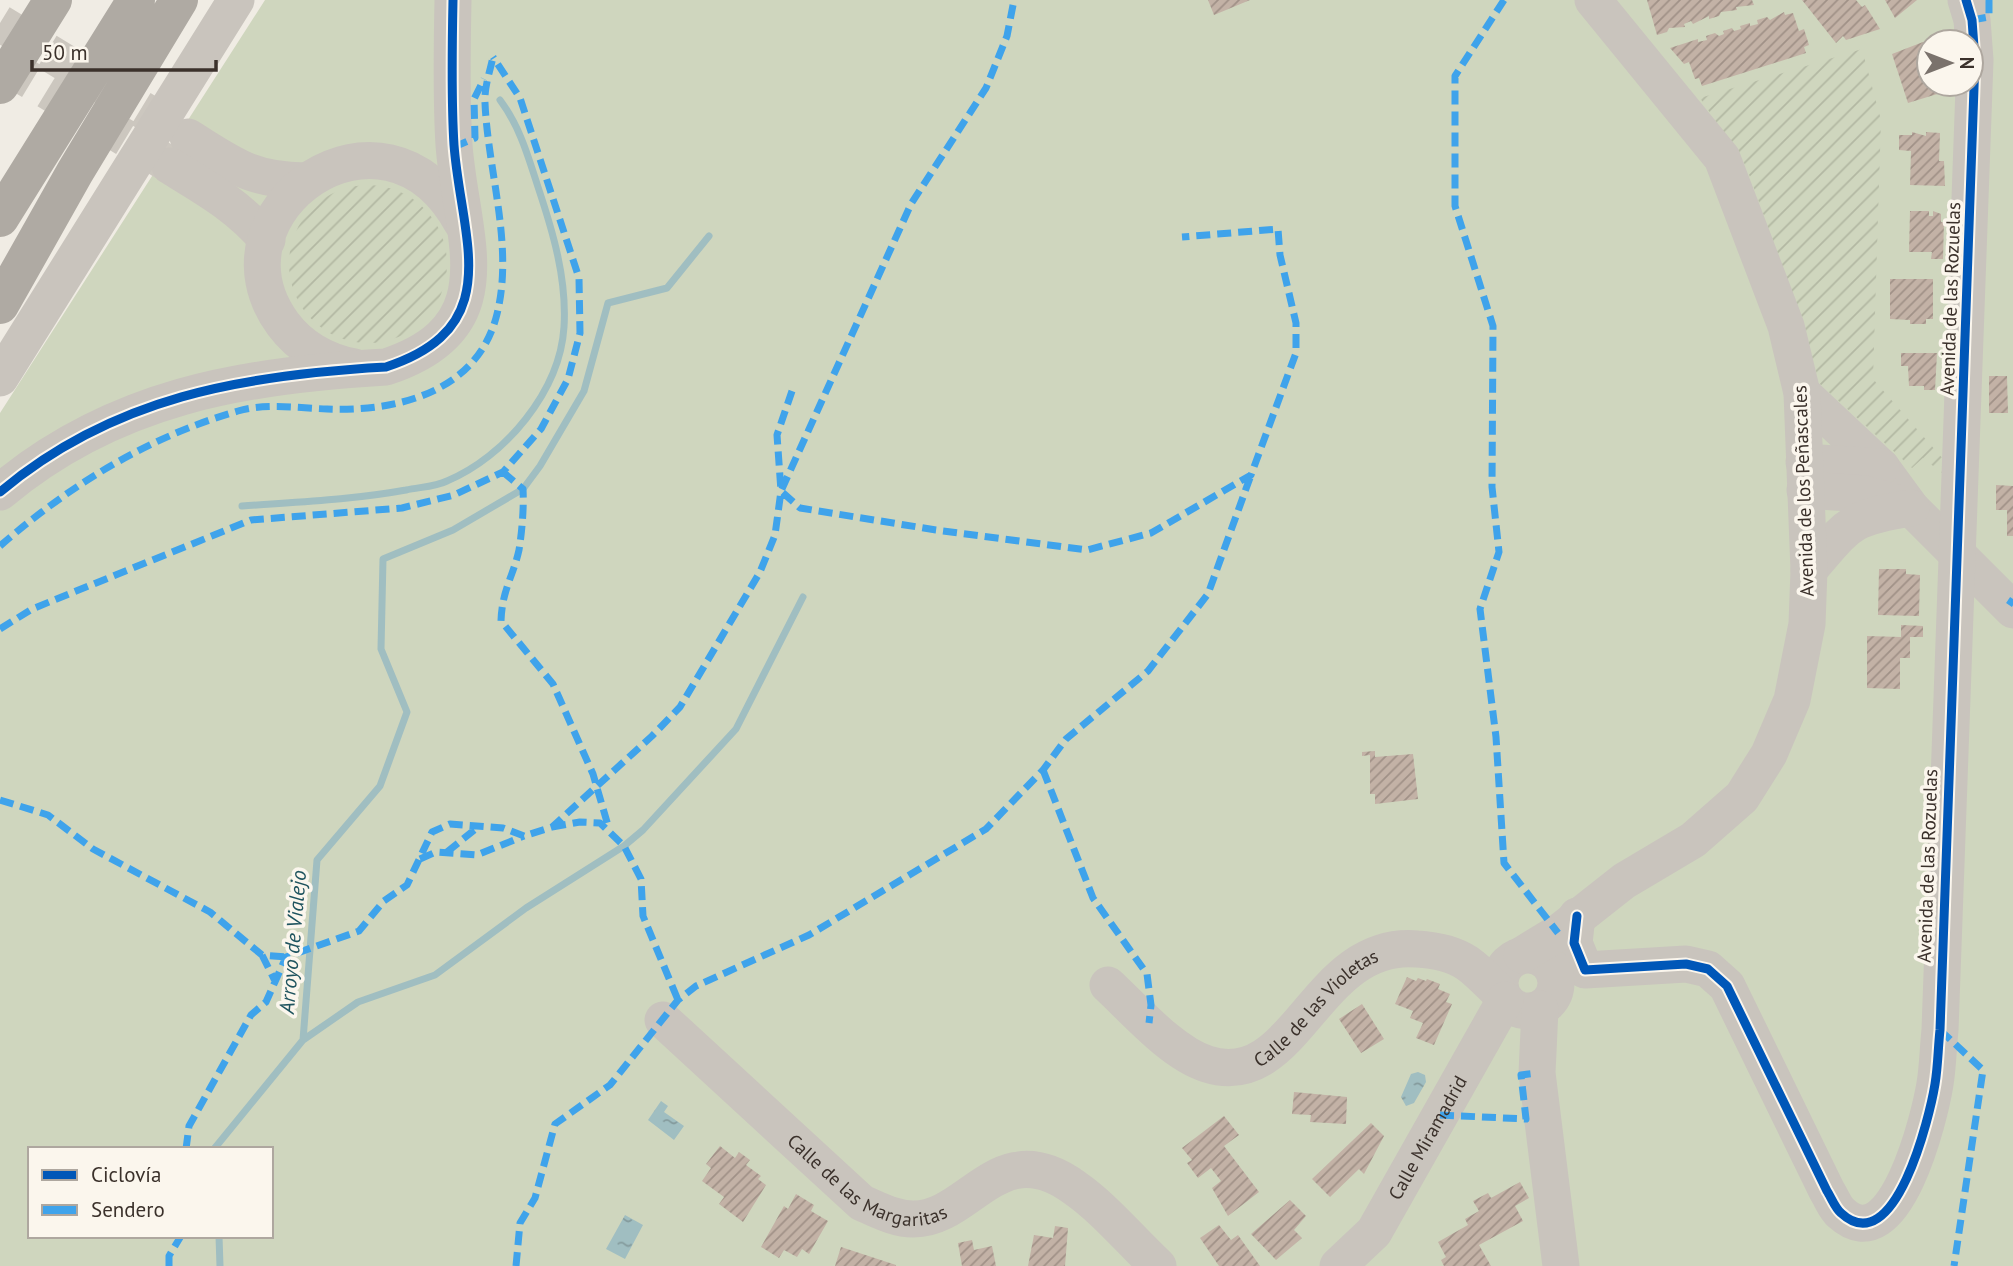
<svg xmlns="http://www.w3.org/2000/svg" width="2013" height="1266" font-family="'PT Sans',sans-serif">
<defs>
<pattern id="garden-furrows" width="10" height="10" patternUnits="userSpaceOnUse" patternTransform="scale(1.75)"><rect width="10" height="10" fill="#cfd6be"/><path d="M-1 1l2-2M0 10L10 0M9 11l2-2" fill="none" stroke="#b3b8a3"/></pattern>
<pattern id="water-ripples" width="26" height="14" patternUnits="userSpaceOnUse" patternTransform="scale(1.75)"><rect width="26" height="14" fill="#a0bec1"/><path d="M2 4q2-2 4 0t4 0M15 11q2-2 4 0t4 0" fill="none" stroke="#849b9d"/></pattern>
<pattern id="building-hatch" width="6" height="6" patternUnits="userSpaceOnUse" patternTransform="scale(1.75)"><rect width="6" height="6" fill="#c3b2a6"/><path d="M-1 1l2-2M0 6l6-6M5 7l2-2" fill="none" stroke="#a09187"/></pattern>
</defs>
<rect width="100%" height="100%" fill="#f0ece4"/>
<path fill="#cfd6be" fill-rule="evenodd" d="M265,0h1748v1266h-2013v-853zM1929,42h42v42h-42zM30,1149h241v87h-241z"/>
<path fill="url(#garden-furrows)" d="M1862,49l19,71 -8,259 71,81 -2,13 -19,-15 -11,10 -92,-84 -24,-79 -50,-139 -46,-68z
M289 264a79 79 0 1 1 158 0a79 79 0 1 1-158 0Z"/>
<path fill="url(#water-ripples)" d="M1418,1072l7,3 1,7 -12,21 -8,3 -5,-9 10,-23z
M661,1101l7,5 -4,6 20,14 -10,14 -26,-20z
M625,1215l18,10 -18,34 -19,-10z"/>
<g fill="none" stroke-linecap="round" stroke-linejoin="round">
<path stroke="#a0bec1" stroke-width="7" d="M242,506c54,-4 109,-6 164,-16 13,-3 29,-3 41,-9 58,-24 113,-90 117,-154 3,-48 -11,-95 -26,-140 -10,-31 -18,-60 -38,-87
M303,1040l55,-38 77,-27 91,-67 98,-62 19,-16 93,-101 67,-132
M214,1149l89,-109 14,-180 63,-74 27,-74 -26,-63 2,-90 70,-29 70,-41 17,-23 44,-75 24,-88 59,-15 42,-52
M219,1236l1,30"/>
</g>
<path fill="url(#building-hatch)" d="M1208,0h42l-36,15z
M1647,0h105l2,5 -18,2 1,3 -16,2 -2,4 -10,3v-3l-16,8 -2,-3 -7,3 1,3 -16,1 -2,4 -10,3z
M1802,0h54l6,7 3,-2 15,24 -34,11 -3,-4 -7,7z
M1885,0h32l-22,18z
M1784,12l1,3 8,-2 6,18 5,-2 5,16 -5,2 2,6 -104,33 -3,-8 -4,1 -6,-17 -5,2 -14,-16 28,-9v3l9,-2 -1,-4 9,-3 4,3 5,-2 -1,-3 9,-3 2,3 7,-2 -1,-3 10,-3v3l8,-2 -1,-4 10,-3 3,3z
M1923,42h6v42h18v7l-39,12 -16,-49z
M1912,132l14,4v-4l14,1 -1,28h5l1,25 -35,-1 1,-34 -12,-1v-15h13z
M1910,211h19v5h4v-5l8,3v8h3l-1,37h-12l1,-7h-23z
M1890,279h43v40h-7v5h-16v-4l-20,-1z
M1901,353h36l-2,37h-11v-4h-15l-1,-20h-7z
M1989,376h18l1,37h-19z
M1996,485l17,1v50h-6v-26h-11z
M1879,569h27v5l14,1 -1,41 -41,-1z
M1901,625l22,1v11h-13v21h-10v31l-33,-1v-52l34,1z
M1375,751v6l38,-3 5,45 -43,5v-10h-5v-39l-8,1v-4z
M1407,977l9,4 2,-3 8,3 1,-2 13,5 -2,5 12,5 -4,8 6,2 -18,41 -18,-7 7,-15 -13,-5 3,-7 -18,-7z
M1362,1004l22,35 -23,14 -22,-34z
M1294,1092l53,5 -1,27 -36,-2 1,-7 -19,-1z
M1224,1116l15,19 -15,11 35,46 -31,24 -16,-28 9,-7 -10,-13 -13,10 -11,-15 5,-3 -10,-12z
M1371,1123l13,13 -20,38 -5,-5 -29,28 -18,-18z
M720,1146l15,12 4,-6 11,8 -4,5 15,11 -3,3 8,6 -23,37 -24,-18 5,-7 -22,-16 9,-13 -5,-4z
M1520,1182l9,16 -14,8 8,15 -44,24 12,21h-47l-3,-6 5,-3 -8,-15 30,-17 -3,-6 14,-8 -6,-10 15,-8 3,5z
M796,1194l18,11 -3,6 17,10 -19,33 -7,-5 -5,8 -13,-7 -5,8 -18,-11 23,-41 4,3z
M1290,1200l16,16 -12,14 8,8 -26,22 -25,-26z
M1219,1225l12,15 7,-5 22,31h-41l-19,-28z
M1055,1226l13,2 -3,38h-37l6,-31 19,3z
M972,1240l2,10 18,-4 4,20h-34l-4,-23z
M841,1247l55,18v1h-61z"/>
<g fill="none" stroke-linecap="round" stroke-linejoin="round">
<path stroke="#ccc7bf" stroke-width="37" stroke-dasharray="37 18" stroke-linecap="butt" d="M0,23l187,114
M0,62l170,103"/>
<g stroke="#c9c4bd" stroke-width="37">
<path d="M188,137c45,28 62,43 117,44"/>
<path d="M170,166c36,22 70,41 97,74"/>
<path d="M354,367c-30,-6 -53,-19 -71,-43 -82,-112 101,-244 179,-101"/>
<path d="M0,378l236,-378"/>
<path d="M1802,393l79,74 30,41 102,102"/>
<path d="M1804,462l77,5"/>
<path d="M1805,490l60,4 39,11"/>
<path d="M0,492c113,-95 243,-117 386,-125 122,-40 75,-128 68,-222 -3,-48 -2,-97 -1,-145"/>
<path d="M1809,570c40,-46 39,-52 102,-62"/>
<path d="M1577,916l-3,27 11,27 101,-6 22,5 19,17 100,205c4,6 8,17 14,22 54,50 89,-98 94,-129 3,-18 3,-36 5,-54 9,-323 24,-646 35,-970l-3,-40 -6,-20"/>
<circle cx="1528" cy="983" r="28"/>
<path d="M1522,955l36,-22 66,-52 69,-41 49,-43 27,-43 23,-54 15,-76 2,-54 -7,-177 -16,-67 -64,-168 -129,-158"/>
<path id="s1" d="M1108,985c27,25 64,68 99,79 90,29 107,-124 210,-115 17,1 35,4 50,14 13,9 24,22 35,32"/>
<path d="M1540,1009l-3,64 24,193"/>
<path id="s2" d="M663,1020l199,183c17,7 33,16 51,16 57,1 86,-87 162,-31 30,21 56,53 83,78"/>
<path id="s3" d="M1338,1266l36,-34 131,-232"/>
</g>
<path stroke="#afaaa3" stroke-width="38" d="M0,85l53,-85
M0,218l136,-218
M0,305l75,-133 104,-172"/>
<path stroke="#3fa3eb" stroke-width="7" stroke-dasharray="14 7" stroke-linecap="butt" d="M1504,0l-49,76v130l38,120 -1,161 7,65 -19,57 16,128 8,126 54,70
M1972,20l17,-3v-17
M454,147l21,-9 -1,-39 10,-20
M792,391l-15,44 4,56 19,17 136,22 151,20 64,-17 100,-58 45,-122v-30l-16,-68 -2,-26 -96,8
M503,472l20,17c1,19 -1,42 -4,61 -6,27 -17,40 -18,71l52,63 40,90 16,55
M0,546c70,-61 148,-109 238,-135 27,-8 61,-3 89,-2 70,3 151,-17 170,-95 17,-68 -9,-142 -12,-211 -1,-15 5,-32 8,-46
M2009,605l4,-6
M0,629l32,-20 219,-89 151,-12 52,-13 49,-23 38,-43 27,-50 12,-46 -1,-55 -59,-180 -27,-41
M1043,770l50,128 54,76 4,31 -2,18
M0,800l48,15 45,34 117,63 52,43 24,2
M552,827l28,-5 20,1 24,23 17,33 2,37 35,84
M447,852l31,-25
M420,859l16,-7 41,3 47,-19
M262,955l13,26
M1940,1030l43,40 -29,196
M1440,1115l86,4 -5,-44 16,-2
M186,1149l3,-23 62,-111 15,-13 20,-45 73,-26 25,-30 23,-16 25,-53 18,-8 53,4 21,8 28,-9 100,-91 28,-29 80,-135 15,-37 6,-44 130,-287 75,-116 21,-52 7,-36
M169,1266v-10l12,-20
M516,1266l4,-43 15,-25 20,-74 55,-39 68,-85 18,-14 113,-51 177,-106 57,-59 23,-31 82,-68 60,-77 43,-119"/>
<defs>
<path id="cycleway" d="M0,492c113,-95 243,-117 386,-125 122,-40 75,-128 68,-222 -3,-48 -2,-97 -1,-145
M1577,916l-3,27 11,27 101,-6 22,5 19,17 100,205c4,6 8,17 14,22 54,50 89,-98 94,-129 3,-18 3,-36 5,-54 9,-323 24,-646 35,-970l-3,-40 -6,-20"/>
</defs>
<use href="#cycleway" stroke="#fbf6ed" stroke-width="13"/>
<use href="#cycleway" stroke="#0057b8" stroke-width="9"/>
</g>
<g text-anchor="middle" stroke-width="7" stroke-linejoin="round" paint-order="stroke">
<g font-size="19" fill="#3b312b" stroke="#fbf6ed">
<text transform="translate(1950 299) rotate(-88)" y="7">Avenida de las Rozuelas</text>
<text transform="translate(1803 491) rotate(-92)" y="7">Avenida de los Peñascales</text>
<text transform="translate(1927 866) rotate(-88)" y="7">Avenida de las Rozuelas</text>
<text dy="7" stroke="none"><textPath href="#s1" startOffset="259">Calle de las Violetas</textPath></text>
<text dy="7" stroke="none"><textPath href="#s3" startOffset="158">Calle Miramadrid</textPath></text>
<text dy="7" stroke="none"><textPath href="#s2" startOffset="266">Calle de las Margaritas</textPath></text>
</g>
<g font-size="21" font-style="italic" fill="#1e535e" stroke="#fbf6ed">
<text transform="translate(293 942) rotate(-85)" y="7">Arroyo de Vialejo</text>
</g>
</g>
<rect x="28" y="1147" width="245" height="91" fill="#fbf6ed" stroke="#aea79f" stroke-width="2"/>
<rect x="42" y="1170" width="35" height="10" fill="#0057b8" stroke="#aea79f" stroke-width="2"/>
<text x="91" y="1182" font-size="21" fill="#3b312b">Ciclovía</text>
<rect x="42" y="1205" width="35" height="10" fill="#3fa3eb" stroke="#aea79f" stroke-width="2"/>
<text x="91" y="1217" font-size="21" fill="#3b312b">Sendero</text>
<g transform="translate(1950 63) rotate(90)"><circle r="33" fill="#fbf6ed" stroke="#aea79f" stroke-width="2"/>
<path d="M0-5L12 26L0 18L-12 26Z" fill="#7a726c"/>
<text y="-10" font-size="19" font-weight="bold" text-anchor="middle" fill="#3b312b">N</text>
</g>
<path d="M32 60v10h184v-10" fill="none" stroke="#3b312b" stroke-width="3.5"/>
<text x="42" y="60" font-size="21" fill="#3b312b" stroke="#fbf6ed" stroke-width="5" paint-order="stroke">50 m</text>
</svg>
